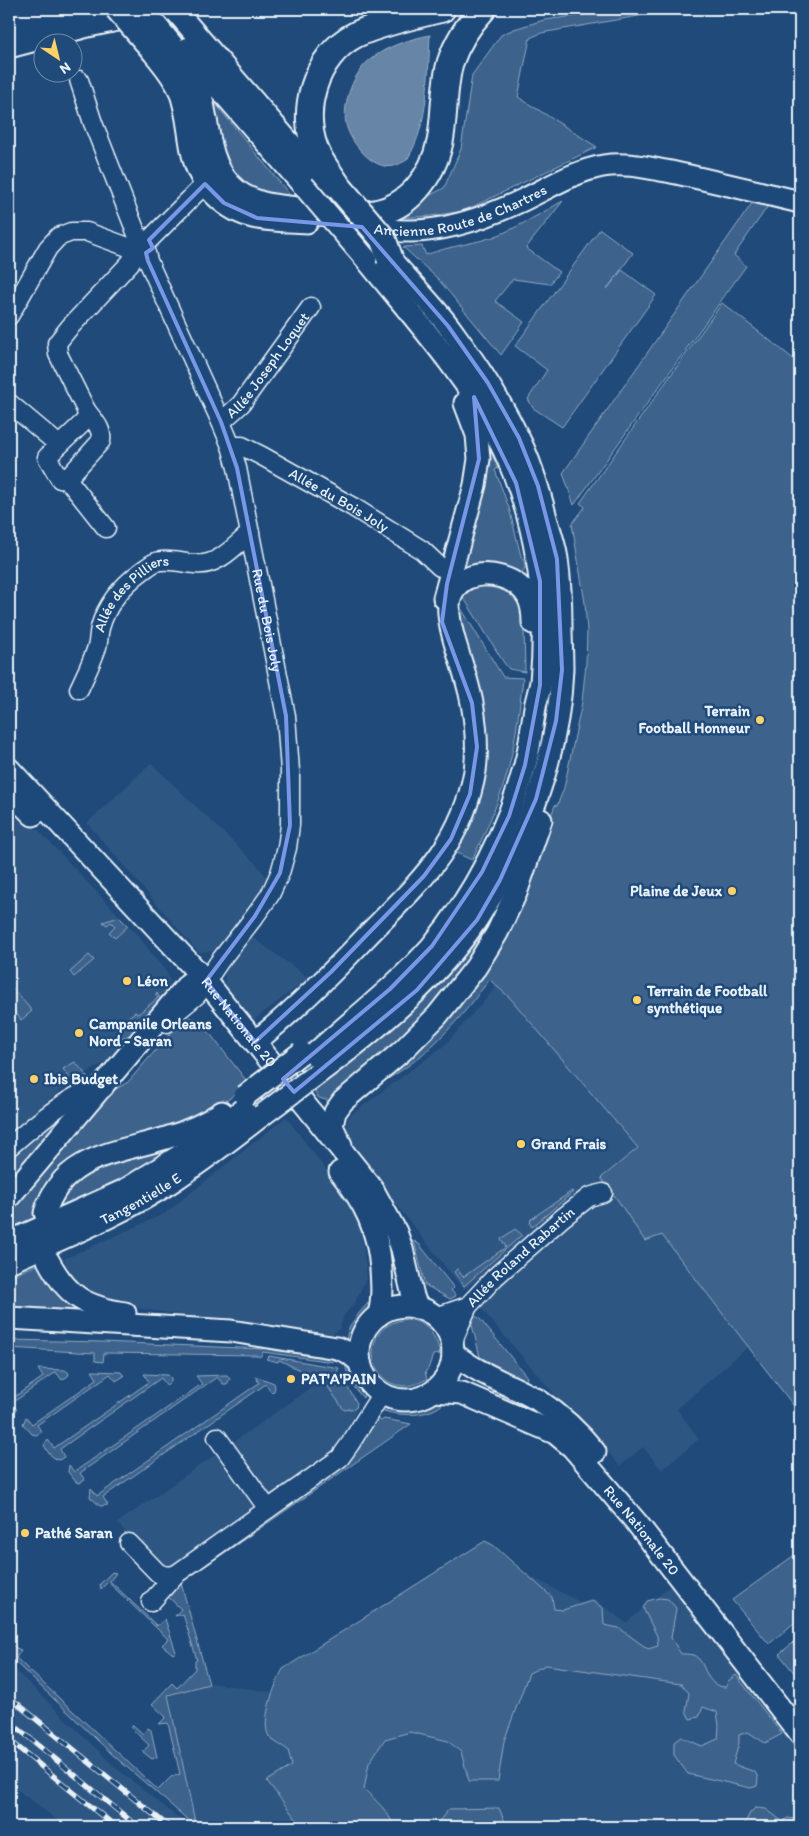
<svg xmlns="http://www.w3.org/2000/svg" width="809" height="1836" font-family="Itim,sans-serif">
<rect width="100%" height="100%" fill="#1f4a7a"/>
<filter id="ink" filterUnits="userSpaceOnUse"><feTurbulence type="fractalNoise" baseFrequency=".02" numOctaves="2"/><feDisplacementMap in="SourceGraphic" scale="10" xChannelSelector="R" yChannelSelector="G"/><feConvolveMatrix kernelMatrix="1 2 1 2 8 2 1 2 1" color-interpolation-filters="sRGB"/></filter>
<g filter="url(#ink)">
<path fill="#2e5683" d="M151,763l105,101 14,17 -15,21 -40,49 -17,1 -111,-129z
M9,801l34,34 96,102 27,35 4,10 -2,13 -21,19 -38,46 -38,22 -62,51z
M248,934l61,44 -58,44 -26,-37v-17z
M499,984l138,164 -37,30 17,21 28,42 17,-6 86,112 -71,62 22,30 -37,31 -19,-23 -23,19 -37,-43 -23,-22 -93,-109 124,-106 -127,104 -114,-144 -3,-19 1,-10 97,-72z
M286,1117l63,83 12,30 6,47 -13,27 -10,11 -4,13 -9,8 -203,-29 -30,-10 -32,-24 -2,-14 100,-45z
M335,1371l21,41 -23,42 -167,118 -49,-49z
M504,1563l78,40 11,-5 33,25 44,-37 130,169v72h-599l-6,-5 -27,-127 43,-12 96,14z
M9,1664l107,104 74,59h-124l-57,-44z"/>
<path fill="#3c628c" stroke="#92aac2" d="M630,9h20v5l-109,19 -11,5 -12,59 79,50 -133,64 -33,5 -37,2 16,-7 17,-14 17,-9 17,-39 11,-74 29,-40 13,-6 30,-9z
M209,96l85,104 -57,-13 -20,-36z
M563,201l-37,47 33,24 -9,12 -37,-5 -18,22 29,21 -23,33 -63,-76 -35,-32 19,-1 4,9c25,-10 51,-11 75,-21 21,-9 42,-22 62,-33z
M753,202l15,4 -34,49 12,11 -172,239 -11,-32z
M600,229l33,24 -26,36 15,-19 34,25 -94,132 -29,-19 -5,-9 19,-29 -32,-24z
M722,303l78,61v1050l-138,-179 -17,6 -28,-42 -16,-21 37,-30 -128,-150 -20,-18c-7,7 -13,16 -19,24 -26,31 -55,61 -91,79l148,-202 27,-76 2,1 7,-18 18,-86 4,-39 1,-32 -2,-28 -13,-79 13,-17 -5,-4z
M487,443l11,25 -3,2 14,38 12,48 4,7v5l-4,6 -65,-3z
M491,584l27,10 6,35 1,43 -16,-3 -5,-6 -37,-60 -7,-8 7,-8z
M456,600l47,77 20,1c-4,34 -8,70 -18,103 -9,27 -21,54 -33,79l-18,-8 23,-53 -18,-160z
M501,901l-1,13 -73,106 -97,81 -11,-3 -5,-6c43,-35 91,-69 128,-111 23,-25 41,-52 59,-80z
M119,917l9,9 -13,12 -6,-6 6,-6 -4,-4 -4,3 -4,-3z
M89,955l5,5 -20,17 -4,-5z
M9,984l23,27 -11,9 -12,-16z
M157,993l4,7 -26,34 -15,4 -4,-5 13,-13 -2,-2 8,-6 3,2 20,-16 -3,-3z
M189,1018l8,1 7,7 45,58 -39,29 -100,33 -71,70 -30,14v-24l94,-109 25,-15 53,-61z
M75,1062l13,15 -14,6 -11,-14z
M70,1110l-61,80v-33l43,-37z
M200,1131l-80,50 -40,19 -27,10 20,-33z
M572,1191l1,1 -41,35 -2,-3 1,-5z
M515,1229l7,6 -58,51 -10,-14 3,-3 6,8 43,-30 -5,-8z
M414,1241l5,3 35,44 -3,2 5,6 -6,3 -25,-14z
M41,1263l52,51 -84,-2v-35z
M369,1302l2,2 -1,6 -15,20 -4,14 -5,-3c1,-16 13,-28 23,-39z
M475,1316l4,2 48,59 -1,4 -46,-24 -9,-36z
M407,1319c20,3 29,16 33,35l-7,1 -5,14 -3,3 2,7c-54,31 -79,-53 -20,-60z
M9,1340l93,2 161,7 1,-7 72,13 -3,7 -70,-10 -3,5 -4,-2 -152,-2 -1,9 -8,-1v-8l-86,-5z
M269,1356l70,12 -2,4 -13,9 -45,-21 -1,2 -12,-3z
M345,1363l6,6 13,25 -1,4c-10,-11 -16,-21 -18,-35z
M38,1369l27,1 4,3 -1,3 -6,4 -6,-8 -44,31 5,7 -4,2 -4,-3v-11l1,2 33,-23z
M92,1371l29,1 3,4 -8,5 -6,-7 -73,51 5,7 -6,3 -4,-1 -9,-10 3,-7 6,7 65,-45z
M144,1374l24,1 3,3v4l-4,4 -6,-8 -101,71 4,8 -5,3c-7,-2 -12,-8 -15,-15l4,-5 6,8 95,-66z
M227,1375l3,4 -3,5h-4l-6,-7 -137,96 5,7 -5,3 -4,-1 -8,-10 1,-7 5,7 128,-88 -6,-8z
M255,1376l19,7 1,4 -1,4 -3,1 -5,-8 -163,113 5,8 -8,1 -10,-9 1,-9 6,8 162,-113z
M342,1378l15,25 -1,5 -12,2 -16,-23z
M439,1399h8c-12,18 -44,18 -63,12l4,-2 31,-1z
M376,1418l5,3 3,-2 27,5 -230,159 28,101 -41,11 27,127 -1,3 -80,-69 -101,-96 -4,-5v-14l7,7 5,2 -5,8 142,132 13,-13 9,-3 -12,-51 -9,1 7,-7 -14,-13 20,-21 5,5 18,-19v-8l2,-1 -14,-46 -8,2 6,-7 -15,-14 11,-15 174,-121z
M485,1541l8,4 59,52 2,12 9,1 29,-9 11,7 1,17 15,3 29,21 10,-3 -1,-10 -14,-28 4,-7 12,-3 9,1 8,9 -5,30 10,16c4,0 8,0 12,1 15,6 10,32 33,32l2,-6 8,-6 46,59 -17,9 -17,-11 -9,3v8l-6,21 22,8 3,6 -1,8 -6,2 -63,-14 -14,-19v-13l7,-5 21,9 16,-7 1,-13 -2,-14 -14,-5 -4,10 -9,2 -4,-8 3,-18 -8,-9 -135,-19 -17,8 -25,68 -6,40h-29l-8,-29 -13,-11 -38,-9 -25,7 -16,24 -5,26c13,13 24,21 30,38h-92l-35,-46 25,-15 -4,-16c-5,-4 -12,-7 -17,-11 -13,-12 4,-56 12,-70z
M800,1551v67l-31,26 -37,-44z
M112,1572l4,1 -6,8 47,45 8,-7 11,33 -3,2 -11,-9 6,-6 -60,-57 -7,7 -1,-5z
M793,1643l7,9v28l-21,-26z
M133,1725l10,9 5,-6 3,2 6,27 -5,2 -9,-7 6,-7 -18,-17z
M499,1808l8,19h-77l5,-1 14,-17z
M755,1808l11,1 17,13 4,-4 9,1 4,-11v19h-57l7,-14z"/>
<path fill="#6685a7" stroke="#9ab0c7" d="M430,35c-2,38 -1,89 -22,123 -1,3 -5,4 -9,6 -21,12 -49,-20 -53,-40 -4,-21 8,-53 25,-65 16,-13 39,-20 59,-24z"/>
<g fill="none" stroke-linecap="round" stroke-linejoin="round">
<defs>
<g id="minor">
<path d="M79,80l14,43 45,114"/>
<path d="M149,240l56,-56"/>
<path id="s1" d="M146,253l2,8 73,161 10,24 6,22 49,248 4,55v54l-3,23 -7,25 -10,22 -15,21 -36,46 -22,33 -23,19 -7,9"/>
<path d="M9,316l39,-68 10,-11 13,-5h16l41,15 5,-1"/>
<path d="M9,403l50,42"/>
<path id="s2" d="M221,422l20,-18 70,-97"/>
<path id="s3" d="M231,446h11l20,10 91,51 69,43 18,17"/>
<path d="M66,480l35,-39c2,-13 -8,-21 -15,-31"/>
<path d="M106,528l-38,-48 -8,-1 -13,-22 40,-38 -1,-9 -28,-56 -1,-11 12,-15 61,-65 6,-11"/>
<path id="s4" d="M79,689c6,-13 13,-27 18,-42 2,-6 1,-12 3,-19 6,-23 22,-42 42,-57 6,-4 12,-10 19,-10 12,-1 23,2 34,3 22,3 40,-18 55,-31"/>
<path d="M9,1147c22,-19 44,-38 69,-52 10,-6 14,1 26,-7"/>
<path id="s5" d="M436,1317l32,-11 27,-29 66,-58 28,-22 14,-4"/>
<path d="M453,1346l2,-10 13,-30"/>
<path d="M217,1437l51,72"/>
<path d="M129,1543l29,30 8,3 9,-1"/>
<path d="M151,1602l24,-27 165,-117 10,-14 32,-51"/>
</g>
<g id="major">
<path d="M174,9l152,176"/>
<path d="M185,49l118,136"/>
<path d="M154,53c10,12 20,24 26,38 8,20 8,43 13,64 7,31 32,56 64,63 16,3 33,3 50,4"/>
<path id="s6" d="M364,227c14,2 28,4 42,4 40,1 81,-14 117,-31 25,-12 52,-29 80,-34 23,-4 45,2 68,6 43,9 86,20 129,30"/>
<path d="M444,598l31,-113 4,-26 -2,-24 -12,-32"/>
<path id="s7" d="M9,769l197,212 166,207 24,44 6,17 11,47 4,12"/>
<path d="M9,791l24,24"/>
<path d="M255,1042c39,-31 75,-67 110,-104 50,-52 97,-91 110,-167 3,-22 1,-46 -3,-68 -3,-16 -8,-32 -13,-47 -7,-24 -23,-64 9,-78 20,-8 49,-1 60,19 4,8 5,17 5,26"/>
<path d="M307,1061c41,-38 87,-72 124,-114 42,-50 78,-120 94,-182 5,-17 6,-34 9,-51 1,-11 5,-21 7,-32 8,-82 -5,-168 -42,-242 -34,-67 -86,-123 -133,-181"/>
<path d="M317,1074c59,-44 119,-93 160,-155 48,-73 82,-163 85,-250 0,-15 -1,-29 -1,-43 0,-22 -1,-45 -4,-67 -2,-14 -7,-28 -11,-41 -7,-28 -15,-56 -28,-81 -19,-39 -43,-75 -68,-109 -18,-24 -40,-46 -60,-69"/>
<path d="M341,1145l-9,-19 3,-14 8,-11 59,-50 35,-35 39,-49 21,-34 19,-40 25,-73"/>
<path d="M340,1172c25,31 38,57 41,97 1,16 2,30 -2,46"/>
<path d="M9,1197l180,-214 17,-2"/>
<path d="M45,1213c17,-58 72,-60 121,-75 20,-6 39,-14 56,-26"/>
<path d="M9,1242l116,-52 72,-45 54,-42"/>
<path d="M48,1260c19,36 37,47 77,53"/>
<path id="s8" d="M9,1262c56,-25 114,-48 165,-82 30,-20 59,-42 87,-64"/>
<circle cx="406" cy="1353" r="47"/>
<path d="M9,1318l222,13 106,17 12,5 11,9"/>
<path d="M453,1353c25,21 57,31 85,47 21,14 41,32 57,52"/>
<path id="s9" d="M435,1391l27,2 93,40 17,14 65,76 163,211"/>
</g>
<path id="highway" d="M9,27l53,-14
M9,45l79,-21 74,-15
M172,48c8,10 17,19 22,31 14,34 8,79 35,107 22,24 58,22 89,26 18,2 38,4 56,1 35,-5 59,-38 66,-71 5,-25 3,-53 10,-79 7,-21 18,-38 33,-54
M338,186c-6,-10 -14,-19 -19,-29 -22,-42 -5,-102 38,-123 27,-12 57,-18 85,-25"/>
</defs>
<use href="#minor" stroke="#e8f1f8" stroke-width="21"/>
<use href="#major" stroke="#e8f1f8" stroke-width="25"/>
<use href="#highway" stroke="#e8f1f8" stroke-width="29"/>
<use href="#minor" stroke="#1f4a7a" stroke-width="18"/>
<use href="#major" stroke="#1f4a7a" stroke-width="21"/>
<use href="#highway" stroke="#1f4a7a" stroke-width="25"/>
<defs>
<path id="rail" d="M9,1697l160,130
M9,1721l129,106
M9,1740l107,87"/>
</defs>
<use href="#rail" stroke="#e8f1f8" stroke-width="5.5"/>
<use href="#rail" stroke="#1f4a7a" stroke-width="4" stroke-dasharray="11" stroke-linecap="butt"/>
<defs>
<path id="major-bridge" d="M116,9l38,44
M303,185l63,74
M245,1096l56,-43
M261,1116l56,-42"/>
<path id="highway-bridge" d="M140,9l32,39
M338,186l45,53 7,20"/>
</defs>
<use href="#major-bridge" stroke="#e8f1f8" stroke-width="25" stroke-linecap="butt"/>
<use href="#highway-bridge" stroke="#e8f1f8" stroke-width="29" stroke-linecap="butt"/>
<use href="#major-bridge" stroke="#1f4a7a" stroke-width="21"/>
<use href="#highway-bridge" stroke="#1f4a7a" stroke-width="25"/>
</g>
</g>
<path fill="none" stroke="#7897e6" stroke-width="4" stroke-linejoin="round" d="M205,184l19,19 33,15 105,9 86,99 40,57 31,55 19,48 19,73 5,111 -6,51 -20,78 -36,81 -23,40 -60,70 -123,102 -11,-13 107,-90 42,-43 50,-74 27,-56 16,-51 15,-80v-104l-24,-98 -42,-86 5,62 -32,125 -5,38 30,81 5,44 -7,47 -19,45 -27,37 -93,96 -76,70 -49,-61 49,-65 25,-43 10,-48 -4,-109 -49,-248 -16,-46 -73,-161 -2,-8 7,-5 -4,-8z"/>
<g fill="#ffd166" stroke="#1f4a7a" stroke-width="2">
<circle cx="760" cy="720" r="5"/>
<circle cx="732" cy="891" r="5"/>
<circle cx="127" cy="981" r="5"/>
<circle cx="637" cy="1000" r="5"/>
<circle cx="79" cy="1033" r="5"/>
<circle cx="34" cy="1079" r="5"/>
<circle cx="521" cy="1144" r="5"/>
<circle cx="291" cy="1379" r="5"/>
<circle cx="25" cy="1533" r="5"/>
</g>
<g text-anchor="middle" stroke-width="5" stroke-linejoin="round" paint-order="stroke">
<g font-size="15" fill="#e8f1f8" stroke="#1f4a7a">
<text dy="5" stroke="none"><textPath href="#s6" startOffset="100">Ancienne Route de Chartres</textPath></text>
<text dy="5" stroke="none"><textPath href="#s2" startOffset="74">Allée Joseph Loquet</textPath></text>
<text dy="5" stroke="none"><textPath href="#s3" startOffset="122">Allée du Bois Joly</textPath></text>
<text dy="5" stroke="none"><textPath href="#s4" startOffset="114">Allée des Pilliers</textPath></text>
<text dy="5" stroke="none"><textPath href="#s1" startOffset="389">Rue du Bois Joly</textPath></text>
<text dy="5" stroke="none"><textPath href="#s7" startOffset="342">Rue Nationale 20</textPath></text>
<text dy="5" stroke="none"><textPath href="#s8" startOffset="146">Tangentielle E</textPath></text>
<text dy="5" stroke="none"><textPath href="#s5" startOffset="106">Allée Roland Rabartin</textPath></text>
<text dy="5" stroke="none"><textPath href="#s9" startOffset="259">Rue Nationale 20</textPath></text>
</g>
<g font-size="15" font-weight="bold" fill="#e8f1f8" stroke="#1f4a7a" text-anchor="start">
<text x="750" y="716" text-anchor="end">Terrain<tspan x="750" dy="17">Football Honneur</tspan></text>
<text x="722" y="896" text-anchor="end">Plaine de Jeux</text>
<text x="137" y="986">Léon</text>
<text x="647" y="996">Terrain de Football<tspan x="647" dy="17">synthétique</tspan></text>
<text x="89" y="1029">Campanile Orleans<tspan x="89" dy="17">Nord - Saran</tspan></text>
<text x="44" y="1084">Ibis Budget</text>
<text x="531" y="1149">Grand Frais</text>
<text x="301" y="1384">PAT'A'PAIN</text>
<text x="35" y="1538">Pathé Saran</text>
</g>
</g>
<rect width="809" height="1836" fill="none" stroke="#1f4a7a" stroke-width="30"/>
<rect x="15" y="15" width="779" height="1806" fill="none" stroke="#e8f1f8" stroke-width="2" filter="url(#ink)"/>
<g transform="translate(58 58) rotate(145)"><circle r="24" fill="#1f4a7a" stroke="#6f8dac"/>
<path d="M0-4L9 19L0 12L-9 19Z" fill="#ffd166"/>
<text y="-8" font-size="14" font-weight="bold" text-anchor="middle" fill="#e8f1f8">N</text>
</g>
</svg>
